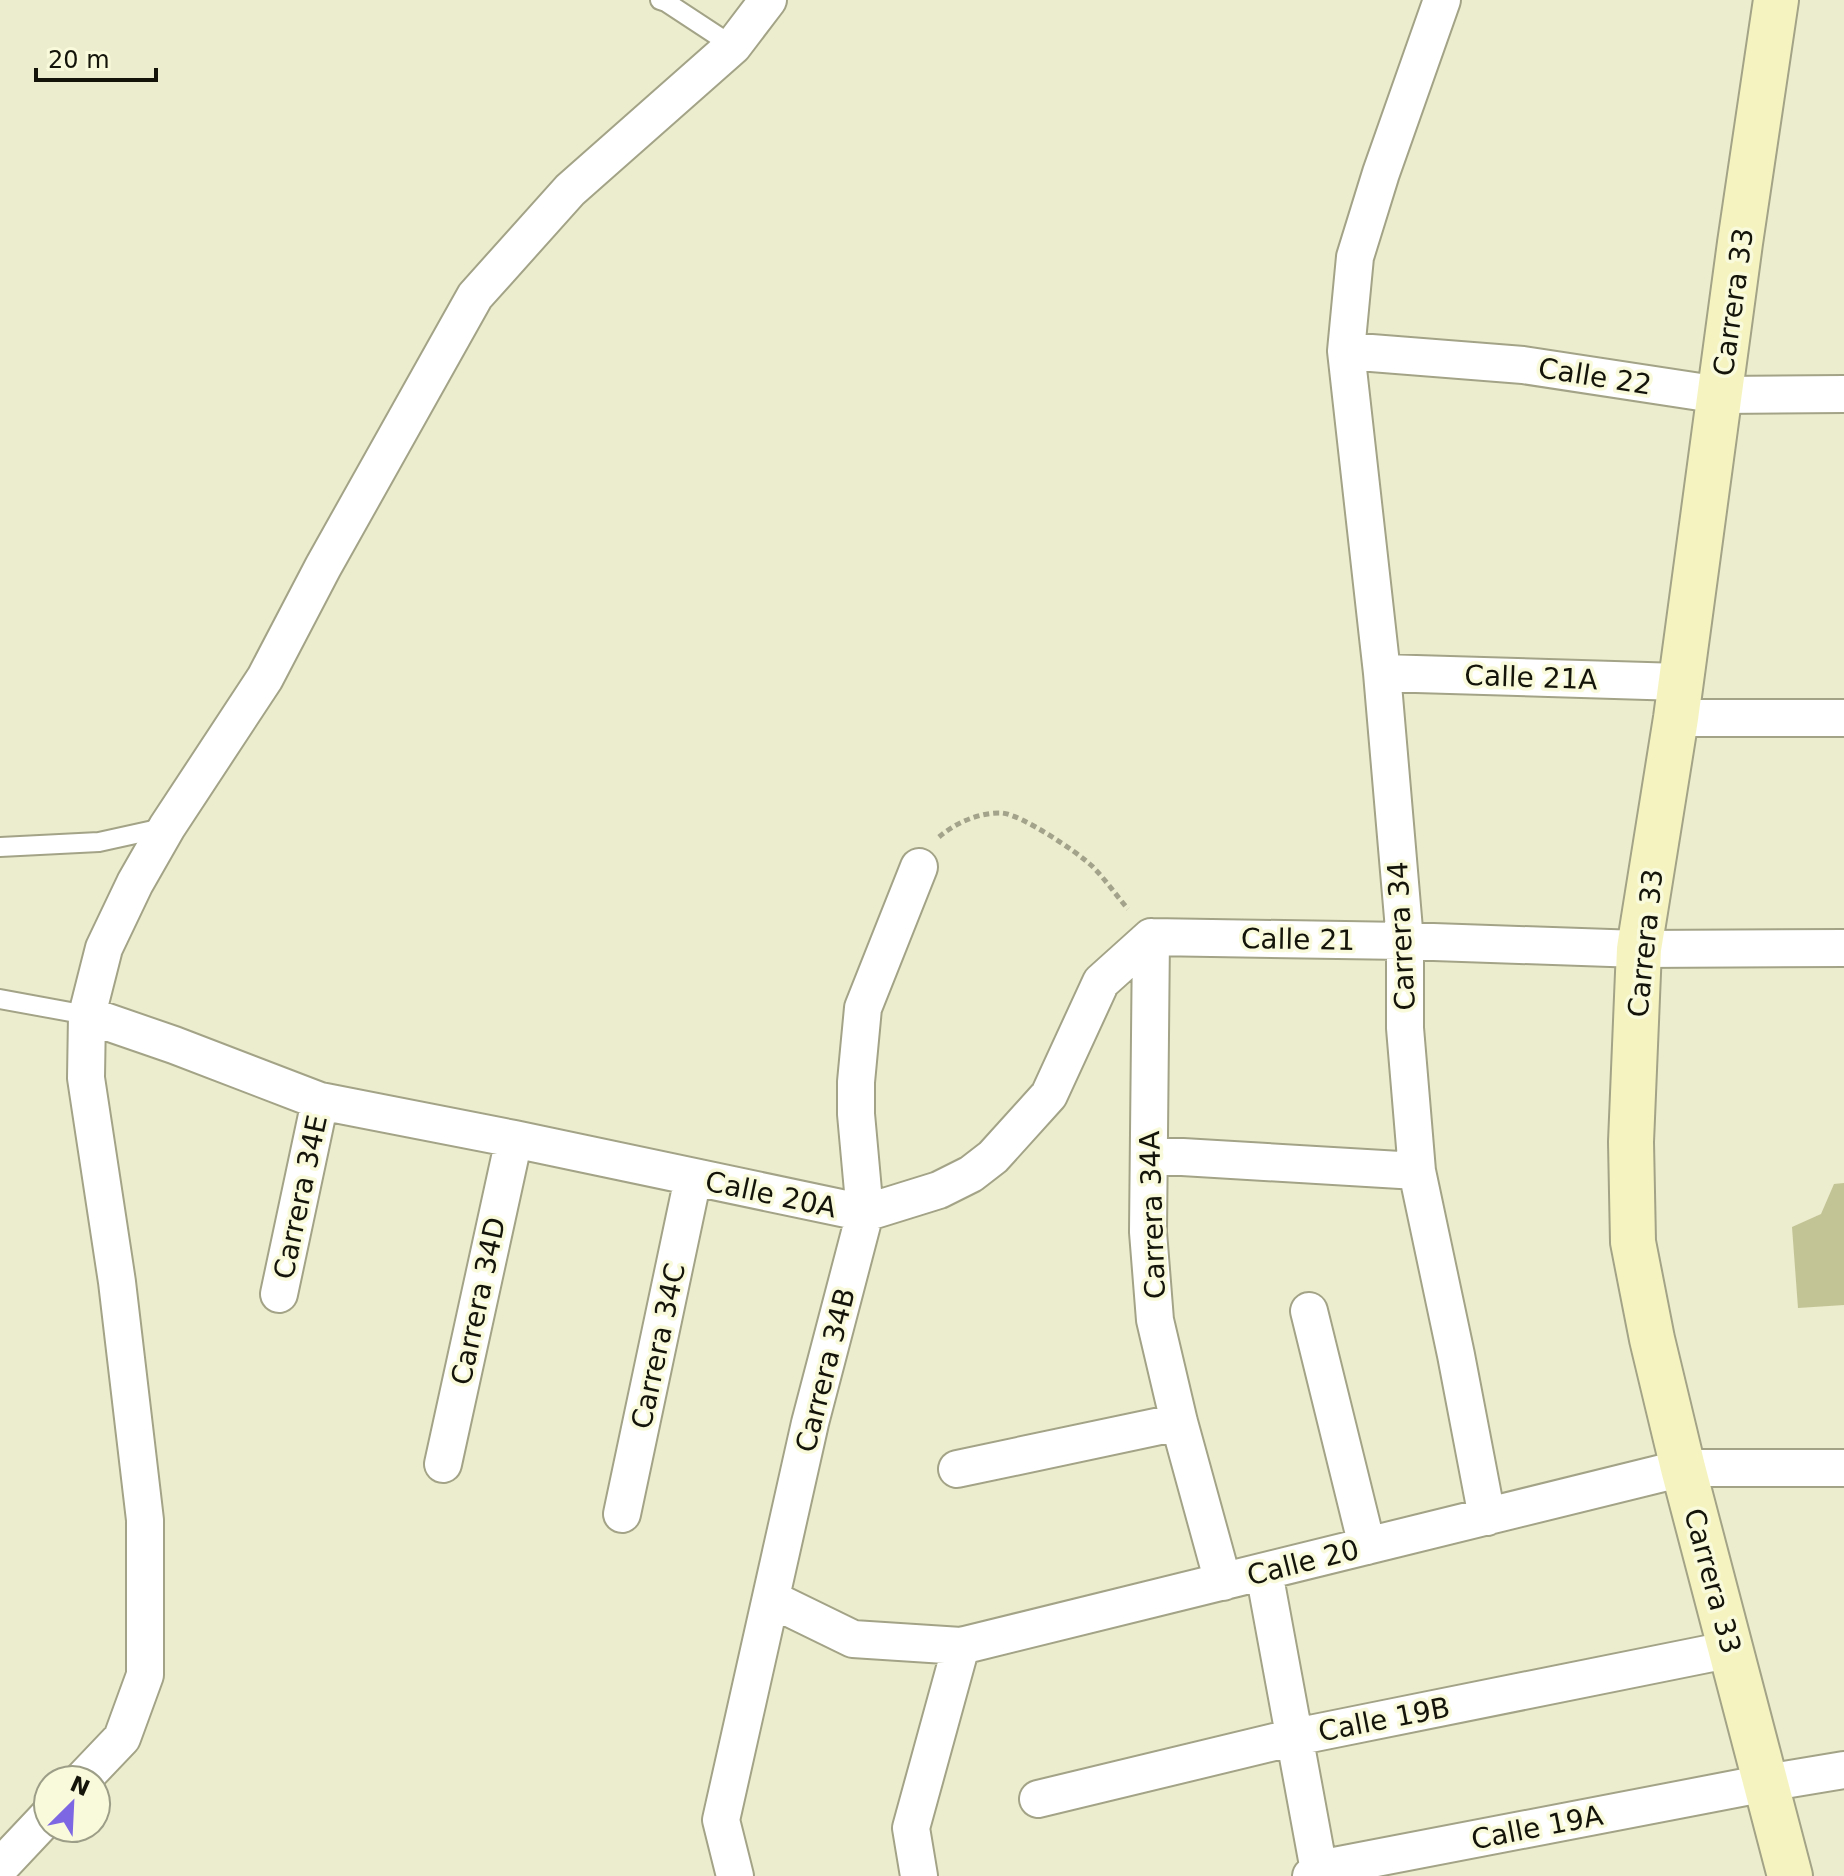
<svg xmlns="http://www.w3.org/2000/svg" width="1844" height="1876" font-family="'DejaVu Sans',sans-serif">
<rect width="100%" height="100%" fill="#ececce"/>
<path fill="#c3c495" d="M1844,1183v122l-46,3 -6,-81 29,-13 13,-30z"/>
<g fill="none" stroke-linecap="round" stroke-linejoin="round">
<defs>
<path id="lane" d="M660,0l6,2 67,44
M0,847l99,-5 68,-15
M0,999l87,16"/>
<path id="street" d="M1442,0l-61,173 -26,84 -9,94 36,322 23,268v87l12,143 39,184 31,162
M1346,351l177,14 197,30 124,-1
M1382,673l298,9
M1676,718h168
M1151,937l254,4 234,8 205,-1
M1151,937l-3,295 7,88 24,102 44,160
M87,1015l87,30 146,56 194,38 351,74 74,-23 32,-16 22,-17 56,-62 52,-113 50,-45
M1149,1155l268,16
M279,1294l41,-193
M1309,1311l58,235
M443,1464l71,-325
M957,1469l222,-47
M622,1514l71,-336
M1264,1572l56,304
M771,1599l82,40 108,7 722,-178h161
M82,1780l40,-42 23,-63v-155l-28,-238 -31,-204 1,-63 17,-67 31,-65 32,-56 98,-149 58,-111 152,-271 95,-106 163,-144 35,-46
M1038,1799l257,-62 437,-88
M0,1867l48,-51
M735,1876l-14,-56 89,-397 55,-210 -9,-99v-32l7,-74 56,-141
M919,1876l-8,-48 50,-182
M1311,1876l8,-7 447,-86 78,-13"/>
<path id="secondary" d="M1776,0l-36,243 -64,475 -37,231 -8,193 2,100 19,97 31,129 107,408"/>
</defs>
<use href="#lane" stroke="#a3a387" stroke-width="22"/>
<use href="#street" stroke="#a3a387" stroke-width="40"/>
<use href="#secondary" stroke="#a3a387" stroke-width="48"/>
<path stroke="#a3a38b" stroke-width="5" stroke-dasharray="6 4" stroke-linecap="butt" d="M939,837c16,-14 41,-25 63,-24 20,2 74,38 90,53 13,13 24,29 36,43"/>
<use href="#lane" stroke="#fff" stroke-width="18"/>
<use href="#street" stroke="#fff" stroke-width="36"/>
<use href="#secondary" stroke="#f5f4c1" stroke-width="44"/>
</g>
<g text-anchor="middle" stroke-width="7" stroke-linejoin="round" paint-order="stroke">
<g font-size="28" fill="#14140a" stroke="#f9fadb">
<text transform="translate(1733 302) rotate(-82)" y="10">Carrera 33</text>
<text transform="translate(1595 376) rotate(9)" y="10">Calle 22</text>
<text transform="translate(1531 677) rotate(2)" y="10">Calle 21A</text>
<text transform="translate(1401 936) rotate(-93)" y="10">Carrera 34</text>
<text transform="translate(1298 939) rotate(1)" y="10">Calle 21</text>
<text transform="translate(1645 943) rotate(-84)" y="10">Carrera 33</text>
<text transform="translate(771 1194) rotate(12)" y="10">Calle 20A</text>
<text transform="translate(300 1197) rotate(-78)" y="10">Carrera 34E</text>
<text transform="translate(1152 1215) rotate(-92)" y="10">Carrera 34A</text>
<text transform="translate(478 1301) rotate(-78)" y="10">Carrera 34D</text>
<text transform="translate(658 1346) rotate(-78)" y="10">Carrera 34C</text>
<text transform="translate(825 1370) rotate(-76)" y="10">Carrera 34B</text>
<text transform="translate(1303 1562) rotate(-14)" y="10">Calle 20</text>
<text transform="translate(1713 1581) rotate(75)" y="10">Carrera 33</text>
<text transform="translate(1384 1719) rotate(-11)" y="10">Calle 19B</text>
<text transform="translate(1537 1827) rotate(-11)" y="10">Calle 19A</text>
</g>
</g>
<g transform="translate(72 1804) rotate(24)"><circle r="38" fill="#f9fadb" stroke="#9d9e87" stroke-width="2"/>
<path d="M0-6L14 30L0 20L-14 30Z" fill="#7e67e3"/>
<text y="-12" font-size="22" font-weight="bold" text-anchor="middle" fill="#14140a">N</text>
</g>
<path d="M36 68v12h120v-12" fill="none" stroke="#14140a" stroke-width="4"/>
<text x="48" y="68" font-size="24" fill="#14140a" stroke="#f9fadb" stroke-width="6" paint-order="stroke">20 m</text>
</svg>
